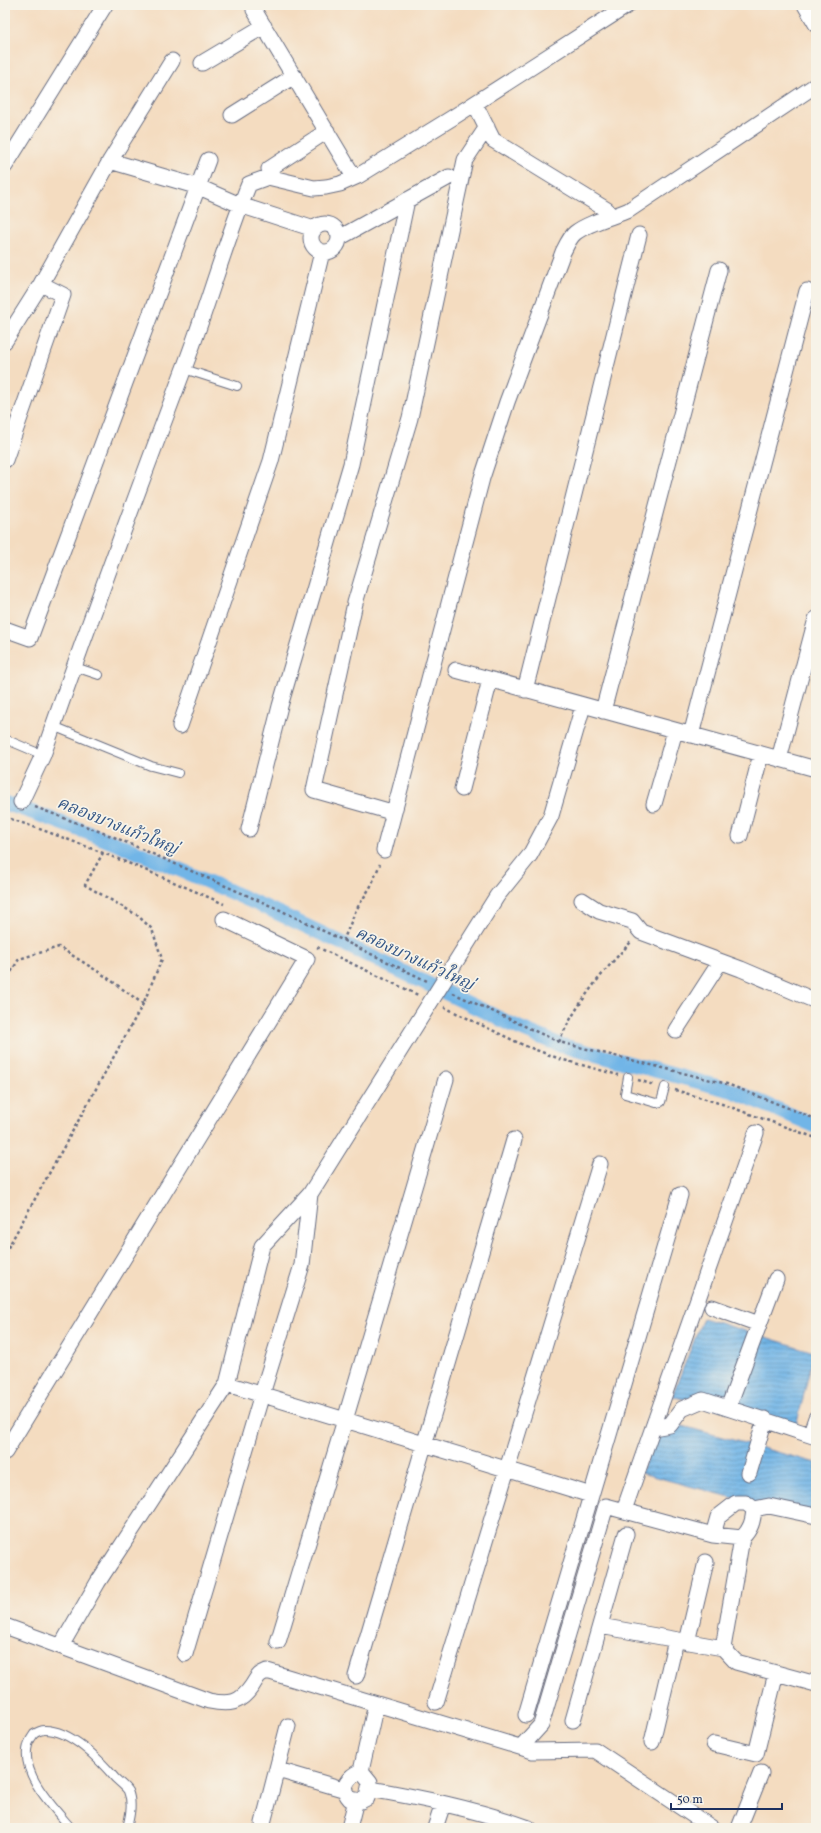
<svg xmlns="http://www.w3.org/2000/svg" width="821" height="1833" font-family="Vollkorn,'Noto Serif Thai',serif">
<defs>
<pattern id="water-rules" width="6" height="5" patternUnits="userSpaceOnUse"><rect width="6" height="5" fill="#71b5e7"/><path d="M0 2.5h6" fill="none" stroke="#5c94be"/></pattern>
</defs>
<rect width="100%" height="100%" fill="#f7f3e8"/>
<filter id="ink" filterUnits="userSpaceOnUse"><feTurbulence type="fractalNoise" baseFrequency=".025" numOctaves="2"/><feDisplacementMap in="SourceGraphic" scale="8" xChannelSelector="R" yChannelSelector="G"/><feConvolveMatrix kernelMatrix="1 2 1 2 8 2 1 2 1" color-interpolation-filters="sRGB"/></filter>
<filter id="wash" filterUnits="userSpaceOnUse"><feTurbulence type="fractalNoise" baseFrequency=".012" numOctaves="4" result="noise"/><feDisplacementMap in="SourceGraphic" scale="16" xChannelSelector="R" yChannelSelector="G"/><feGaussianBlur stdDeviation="0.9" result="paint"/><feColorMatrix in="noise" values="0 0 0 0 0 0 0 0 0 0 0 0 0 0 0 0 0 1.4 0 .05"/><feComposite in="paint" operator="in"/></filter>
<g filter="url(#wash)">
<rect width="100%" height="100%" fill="#f4dcc0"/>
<path fill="url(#water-rules)" stroke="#4672a2" d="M703,1318l111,34 -19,79 -123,-35z
M661,1420l155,43v57l-175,-47z"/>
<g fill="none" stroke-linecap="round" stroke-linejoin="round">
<path stroke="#71b5e7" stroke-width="15" d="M5,803c177,59 345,144 514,225l41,17 174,46 82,35"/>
</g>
</g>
<g filter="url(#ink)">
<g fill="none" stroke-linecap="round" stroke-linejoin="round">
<defs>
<path id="service" d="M184,369l53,17
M75,667l24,8
M53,726l98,40 27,7
M5,739l38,16
M628,1077l-3,17 31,9 5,-1 4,-15
M71,1828c-18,-21 -51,-54 -43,-83 1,-4 4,-8 6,-11 3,-2 7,-4 11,-4 26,0 55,30 70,48 4,4 10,8 13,13 5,12 2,25 -1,37"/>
<path id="minor" d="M805,5l11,19
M254,10l100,167
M202,63l62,-37
M475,104l18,36 114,70
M232,115l62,-39
M110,161l89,26 41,18 74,24
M5,166l100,-161
M269,169l58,-38
M311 238a14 14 0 1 1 28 0a14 14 0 1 1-28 0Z
M339,238l110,-61
M5,341l36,-57 69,-123 62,-100
M5,460l58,-165 -22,-11
M5,629l25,9 178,-478
M456,670l360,99
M525,690l114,-455
M603,711l116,-441
M180,726l91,-265 51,-209
M691,735l116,-444
M779,759l37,-140
M462,789l28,-109
M21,802l22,-47c45,-129 92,-257 140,-384 24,-62 41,-126 66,-187l19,-7 46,11 12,-1 14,-3 18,-8 94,-58 176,-113
M654,804l21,-73
M388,811l-74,-21 41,-187 55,-185 55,-258 22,-33
M249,829l31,-123 71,-242 56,-264
M740,836l21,-82
M384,850l98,-372 25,-76 56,-150c3,-6 7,-15 12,-19 14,-11 38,-16 54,-23l187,-125
M582,900l17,11 33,10 9,11 100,37 75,32
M676,1030l44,-68
M712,1307l47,17
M227,1384l35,-138 48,-52
M728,1408l48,-129
M653,1428l17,-3 12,-16 21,-9 113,37
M810,1435l6,-17
M5,1452l302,-493 -83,-40
M749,1473l16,-54
M754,1509l15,-3 47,10
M624,1510l132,-377
M742,1538l-19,110 13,14 80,22
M5,1626l204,75c20,4 31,3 43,-15 6,-9 5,-11 15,-15l266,80 62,-1 117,78
M600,1626l123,22
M278,1642l67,-222 101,-341
M687,1642l19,-80
M61,1646l37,-64 129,-198 364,111
M185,1654l77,-260 40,-129 8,-71 187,-298 33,-41 21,-39 32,-110
M356,1676l158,-536
M436,1702l164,-538
M526,1715l154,-520
M573,1720l53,-186
M652,1742l24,-102
M714,1744l42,10 20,-81
M521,1747l20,-22 65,-219 107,29 29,3c9,-9 11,-17 12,-29l-8,-6h-10l-18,14 -5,18
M278,1770l68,20
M361,1771c-12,5 -22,16 -11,28l11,2 6,-3 3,-16 -9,-11 15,-67
M370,1789c53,9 108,21 159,39
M263,1823l25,-97
M349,1828l7,-28
M435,1828l8,-24
M739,1828l22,-55"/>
</defs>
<use href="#service" stroke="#676c80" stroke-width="10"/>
<use href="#minor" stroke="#676c80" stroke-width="17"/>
<path stroke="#676c80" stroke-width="2.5" stroke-dasharray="3 3" stroke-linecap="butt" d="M35,807l79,30 164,72 149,72
M5,817c74,25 147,55 219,87
M343,941l13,-31 15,-24 9,-22
M317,947l101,48
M5,982l14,-23 40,-12 46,29 38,28
M453,993l106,49 168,42 89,35
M444,1007l79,38 37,14 58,16
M559,1042c16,-37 44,-71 72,-100
M638,1080l16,5
M675,1090l47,14 94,34
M5,1253l138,-249 19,-45 -10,-30 -15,-14 -52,-30 18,-32
M812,1404l4,-17"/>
<use href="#service" stroke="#fff" stroke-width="8"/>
<use href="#minor" stroke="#fff" stroke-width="15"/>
</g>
</g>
<g text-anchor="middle" stroke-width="3.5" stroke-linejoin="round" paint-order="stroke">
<g font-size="17" font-style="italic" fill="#355787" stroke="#f7f3e8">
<text transform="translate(118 825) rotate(22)" y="6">คลองบางแก้วใหญ่</text>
<text transform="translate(415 958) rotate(25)" y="6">คลองบางแก้วใหญ่</text>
</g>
</g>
<rect width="821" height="1833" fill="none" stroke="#f7f3e8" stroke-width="20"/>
<path d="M671 1803v6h111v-6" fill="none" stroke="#1b2f5e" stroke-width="2"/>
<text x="677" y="1803" font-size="12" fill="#1b2f5e" stroke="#f7f3e8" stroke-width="3" paint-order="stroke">50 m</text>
</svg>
